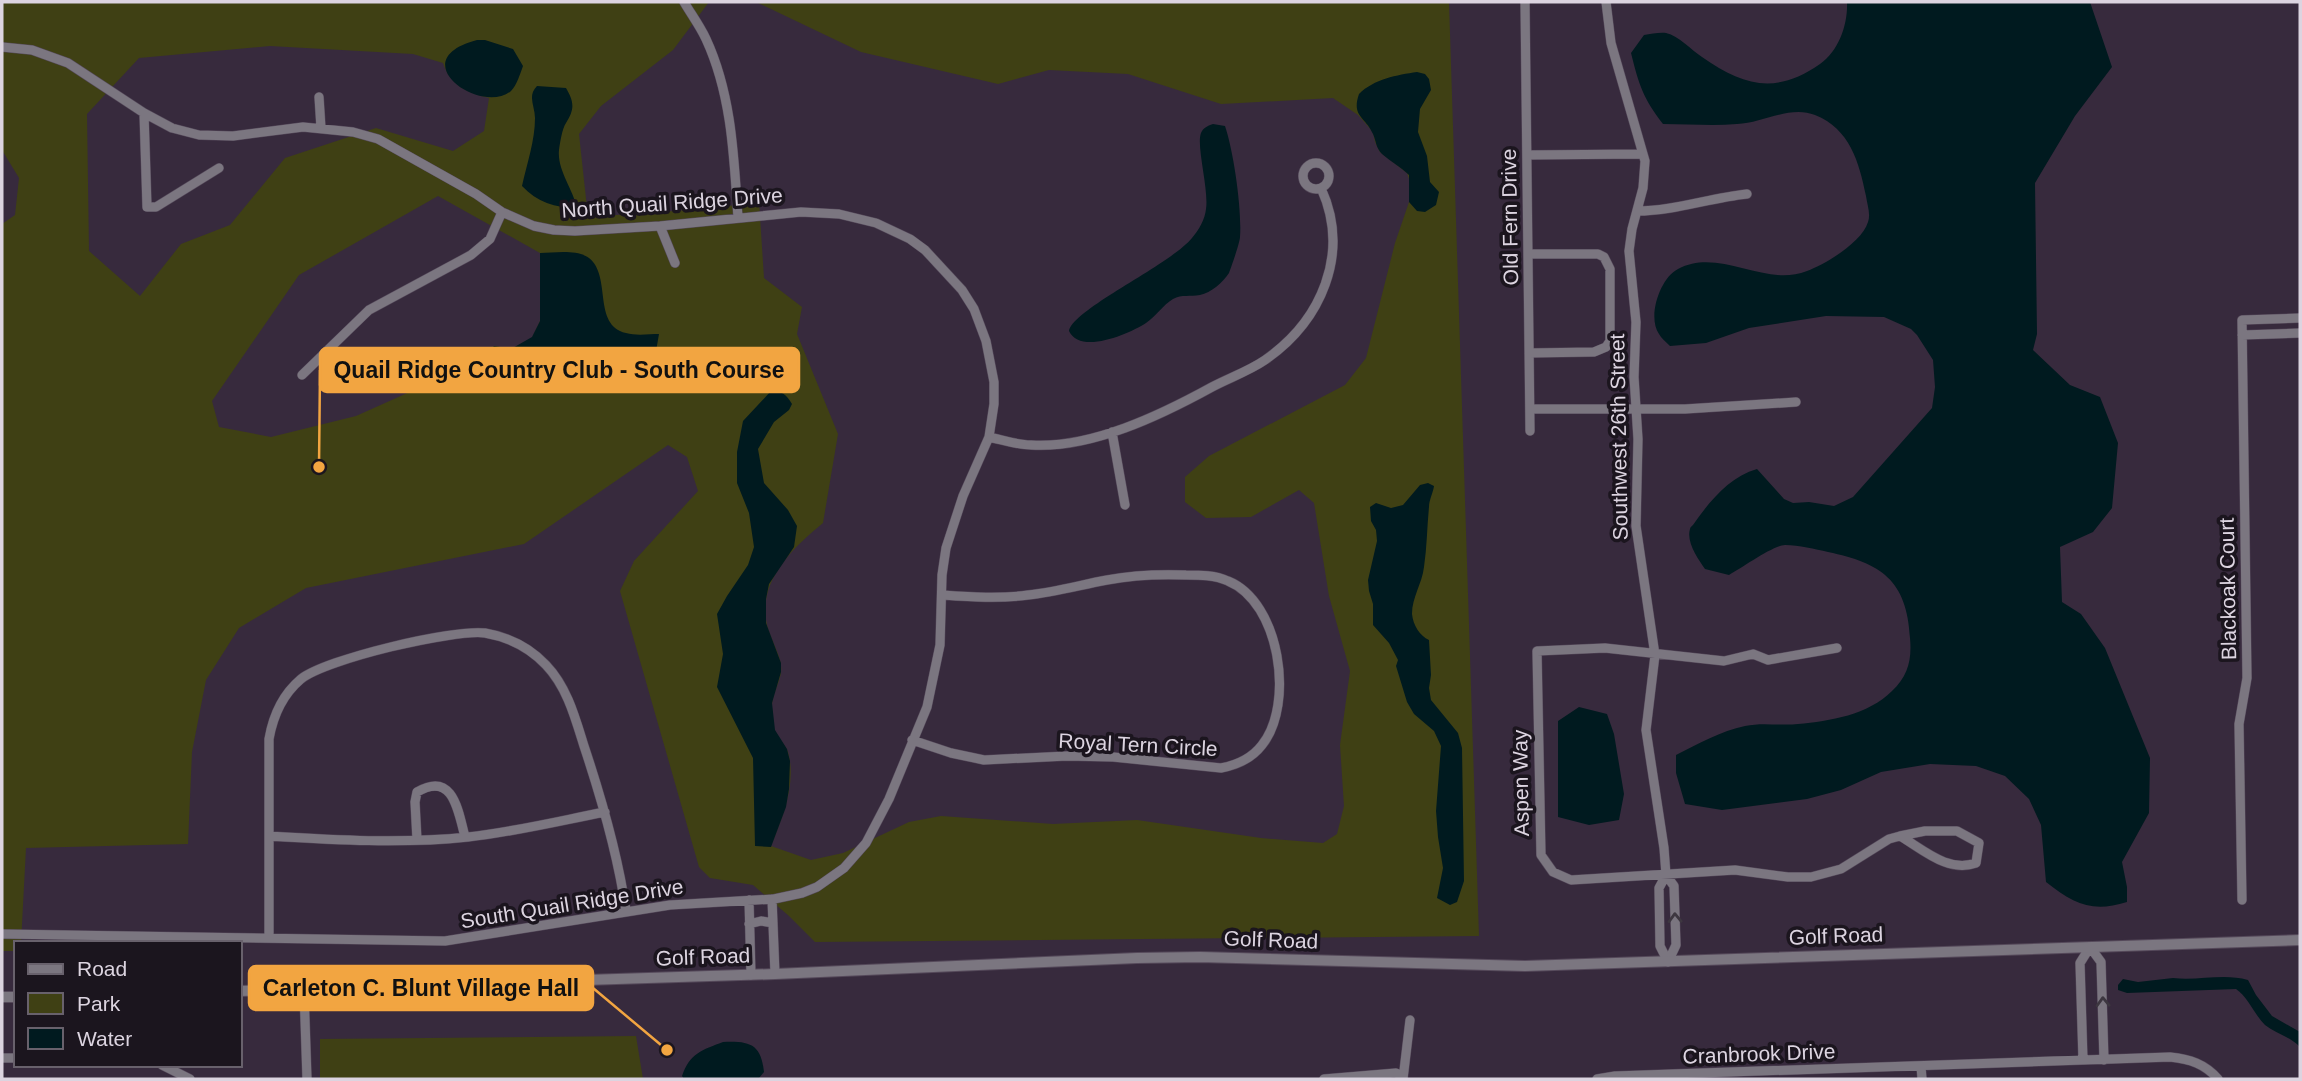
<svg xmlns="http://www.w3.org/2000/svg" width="2302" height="1081" font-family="Arial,sans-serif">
<rect width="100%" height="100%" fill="#372a3d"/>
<path fill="#3f4014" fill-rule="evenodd" d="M2,2h707l-36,48 -72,56 -22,28 9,83 129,-9 42,-7 5,77 38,29 -5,27 41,100 -15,89c-30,25 -66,58 -56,102 3,13 13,29 14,41 2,14 -10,27 -9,42 1,6 1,15 2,21 3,9 11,15 14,23 9,32 -6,65 -17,94l40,14 32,-7 66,-31 32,-6 112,8 84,-4 124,18 62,5 14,-9 7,-28 -4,-61 10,-74 -21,-75 -15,-93 -15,-13 -48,27 -45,1 -21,-16v-25l24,-21 136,-71 21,-27 29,-115 14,-41 1,-20 -3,-9 -27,-21 -5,-10 -2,-10 -15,-17 -25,-17 -112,6 -93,-30 -79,-4 -51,14 -137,-32 -105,-50h693l30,934 -664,6 -26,-26 -36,-31 -43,-7 -11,-11 -79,-276 14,-30 64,-70 -11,-34 -19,-12 -144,99 -218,44 -67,40 -33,52 -14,72 -4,92 -162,4 -5,95h-5v8h-14v-727l13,-9 4,-37 -17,-28zM270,46l143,8 30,9c7,22 25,30 46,35l-5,33 -31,20 -77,-23 -91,30 -55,67 -49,19 -41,52 -51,-45 -2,-137 52,-56zM438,196l102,57v68l-8,17 -21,11 -17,-3 -13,14 -125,56 -85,21 -52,-10 -7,-26 87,-126z
M636,1036l7,43h-323v-40z"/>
<path fill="#001a1f" d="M1847,2h243l22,65 -37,49 -40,67 2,151 -4,16 37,35 30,12 18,46 -6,65 -19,24 -33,15 2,55 19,12 24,34 45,110 -1,55 -27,49 5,25v15c-35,11 -53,2 -81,-20l-5,-57 -12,-26 -24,-23 -29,-10 -46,-2 -49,8 -40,18 -34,9 -85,11 -37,-6 -9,-31v-18c22,-11 45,-24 69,-29 17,-4 36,0 53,-2 32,-3 70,-9 94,-33 16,-15 20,-31 18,-53 -3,-58 -29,-75 -82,-86 -13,-3 -29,-7 -43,-7 -13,1 -43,23 -56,30l-24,-6c-7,-10 -19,-27 -15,-40 0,-2 2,-3 3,-4 16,-23 36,-48 64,-56l27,30 9,4 16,-1 25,4 19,-9 79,-89 3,-21 -2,-27 -16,-25 -6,-6 -27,-12 -58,-1 -77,12 -43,15 -36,3c-4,-4 -9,-8 -11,-12 -12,-17 1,-56 19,-65 42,-22 86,19 129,2 19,-7 55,-29 61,-49 3,-8 -1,-18 -2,-26 -7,-34 -16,-67 -51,-81 -25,-10 -52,8 -78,9 -24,2 -49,0 -74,0 -20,-26 -24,-39 -32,-71l13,-18c7,-1 16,-3 22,-2 13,3 25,17 36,24 41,29 74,38 118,7 19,-13 28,-40 27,-62z
M477,40h8l28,9 10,17c-3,8 -6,19 -12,25 -30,25 -110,-31 -34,-51z
M1417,72l8,2 4,5 2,11 -11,19 -2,23 9,24 3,26 9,10 -3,13 -11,7 -8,-1 -8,-9v-27c-8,-8 -18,-13 -27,-21 -6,-6 -6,-13 -9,-20 -7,-17 -22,-17 -14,-40 15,-15 38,-19 58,-22z
M537,86l29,2c9,15 8,22 0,35 -4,6 -6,20 -7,27 -2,20 14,39 18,58 -22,0 -40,-6 -55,-22 5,-23 13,-45 13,-68 0,-12 -8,-22 2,-32z
M1213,124l12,2c9,27 17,84 15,111 0,5 -9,31 -11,36 -6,9 -18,20 -29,22 -10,2 -18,-1 -27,4 -10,6 -17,17 -27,24 -17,11 -66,32 -77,8 4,-22 101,-66 123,-93 7,-8 13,-19 14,-29 3,-20 -10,-63 -5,-76 2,-5 6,-7 12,-9z
M540,253c14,0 37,-4 49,5 23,18 3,67 37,75 10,3 23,1 33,1l-4,23 -26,18 -31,-9 -55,9 -43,3 -17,-10 -2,-8 13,-14 17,3 21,-12 8,-16z
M771,391c11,0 15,3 21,13l-3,6 -15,12 -16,27 6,34 24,27 9,16 -3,21 -25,37 -3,15v24l15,40v9l-9,31 3,27 12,19 3,12 -1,28 -3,18 -15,40 -16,-1 -2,-88 -36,-71 6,-33 -6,-40 10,-18 21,-31 6,-18 -5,-34 -12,-30v-31l6,-31z
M1428,483l6,3c-1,7 -5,14 -5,21 -2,20 -2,40 -5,60 -2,17 -12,30 -12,47 1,11 8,22 17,26l2,35 -2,13 2,12 27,33 4,15 2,133 -7,21 -7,3 -13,-7 6,-30 -5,-31 -2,-26 5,-65 -7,-15 -20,-17 -7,-12 -11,-36 2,-6 -9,-17 -16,-18v-21l-4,-13 -1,-11 9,-39 -1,-11 -5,-9 -1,-14 6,-4 15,5 12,-3 17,-20z
M1579,707l28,7 7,20 10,60 -5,26 -30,5 -31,-8v-96z
M2173,978c25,3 51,-5 75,2l8,15 16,21 28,16v15c-9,-10 -24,-13 -35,-22 -11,-11 -17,-28 -29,-36l-109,4 -9,-3v-5l5,-6 15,3z
M723,1042c27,-1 38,2 41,30l-5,6 -75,1 -2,-3c8,-23 20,-26 41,-34z"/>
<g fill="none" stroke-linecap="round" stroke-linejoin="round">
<defs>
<path id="minor" d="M684,2c7,12 16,24 22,37 26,56 28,119 32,179
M1525,2l5,429
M1606,2l5,41 34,118 -2,27 -11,41 -3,22 7,71 -2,55 4,62 -2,87 19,129 -9,75 18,118 2,27 8,11 2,59 -8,17
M2,47l30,3 36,13 76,50 28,15 27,7 34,1 70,-9 50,5 25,7 98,55 26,18 32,14 20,4 21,1 85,-5 141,-14 38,2 37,9 34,16 15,11 37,40 12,19 12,32 8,41v22l-5,33 -26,59 -17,52 -4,27 -2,70 -13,62 -38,92 -23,44 -22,25 -27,19 -15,6 -28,6 -104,6 -225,36 -443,-7
M319,97l2,31
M144,113l3,94h9l63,-39
M1527,155l115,-1
M1303 176a13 13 0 1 1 26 0a13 13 0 1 1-26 0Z
M1637,211c37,0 72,-13 110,-17
M660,226l15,37
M1528,254h70l6,3 6,12v72l-4,6 -12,5 -65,1
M2242,335l58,-2
M302,375l67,-65 102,-55 19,-16 12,-27
M1530,409h155l111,-7
M1112,432l13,73
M989,437c14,3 28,8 42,8 60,4 130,-30 181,-58 17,-9 37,-16 53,-27 56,-39 86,-106 56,-172
M1837,648l-69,12 -15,-6 -29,7 -119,-13 -68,3 4,204 12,17 18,8 164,-10 53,7h23l30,-8 48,-30 11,-3
M912,740l39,13 33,7 83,-4 46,1 108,11c16,-3 31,-10 41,-23 33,-41 18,-143 -34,-164 -13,-6 -28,-6 -42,-6 -26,-1 -53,0 -79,5 -27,5 -52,12 -79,15 -28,4 -57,2 -85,0
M1925,831h32l22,12 -3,20c-28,10 -52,-13 -76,-27z
M269,836c66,4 133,8 199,1 46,-5 91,-16 137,-25
M417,840l-2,-38 2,-10c36,-21 41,18 48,45
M1666,875l-7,13 1,58 8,16
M772,899l3,75
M749,900l2,75
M2242,900l-3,-176 8,-46 -5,-358 58,-2
M749,924l12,-3 12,2
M269,937v-198c4,-23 13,-44 32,-60 25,-20 152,-50 184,-46 23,4 45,15 61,32 21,22 29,52 38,81 18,54 34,109 42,165
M304,990l3,89
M2,1058h14
M2083,1060l-3,-97 10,-16 11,15 3,98
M162,1065l28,14
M1921,1066l1,13
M1324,1079l72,-6 7,4
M1403,1079l7,-59
M1597,1079l18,-3 555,-19c20,2 35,7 48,22"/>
<path id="tertiary" d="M240,991l535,-17 362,-16 63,-1 325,9 775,-26
M2,997h14"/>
</defs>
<use href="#minor" stroke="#55495a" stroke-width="10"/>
<use href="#tertiary" stroke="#55495a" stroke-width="12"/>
<use href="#minor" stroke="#7b7680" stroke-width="9"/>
<use href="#tertiary" stroke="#7b7680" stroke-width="10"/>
</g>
<defs><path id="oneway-chevron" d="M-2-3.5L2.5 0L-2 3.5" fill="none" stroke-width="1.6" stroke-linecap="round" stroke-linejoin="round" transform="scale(1.75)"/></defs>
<g stroke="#3d3740">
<use href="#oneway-chevron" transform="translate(1675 918) rotate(-92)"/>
<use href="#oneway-chevron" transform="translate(2103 1002) rotate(-92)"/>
</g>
<g text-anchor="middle" stroke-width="7" stroke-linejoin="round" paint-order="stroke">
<g font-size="21" fill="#dcd4e0" stroke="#1b151e">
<text transform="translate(672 203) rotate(-4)" y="7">North Quail Ridge Drive</text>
<text transform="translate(1510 217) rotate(-91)" y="7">Old Fern Drive</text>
<text transform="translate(1619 437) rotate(-91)" y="7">Southwest 26th Street</text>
<text transform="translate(2228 589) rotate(-91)" y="7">Blackoak Court</text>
<text transform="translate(1138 745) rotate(3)" y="7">Royal Tern Circle</text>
<text transform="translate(1521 783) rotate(-91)" y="7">Aspen Way</text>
<text transform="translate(572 904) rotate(-9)" y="7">South Quail Ridge Drive</text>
<text transform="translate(1836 936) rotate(-2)" y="7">Golf Road</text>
<text transform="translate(1271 940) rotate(2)" y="7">Golf Road</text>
<text transform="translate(703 957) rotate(-2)" y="7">Golf Road</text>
<text transform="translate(1759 1054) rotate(-2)" y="7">Cranbrook Drive</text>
</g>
</g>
<path fill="none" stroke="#f2a541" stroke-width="2.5" d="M319 467L320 370M667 1050L593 988"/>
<g fill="#f2a541" stroke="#1b151e" stroke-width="2.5">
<circle cx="319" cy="467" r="7"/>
<circle cx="667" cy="1050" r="7"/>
</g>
<g fill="#f2a541" stroke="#f2a541" stroke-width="2.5">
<rect x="320" y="348" width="479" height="44" rx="7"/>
<rect x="249" y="966" width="344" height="44" rx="7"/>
</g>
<g font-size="23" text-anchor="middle" font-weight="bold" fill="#111">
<text x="559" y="378">Quail Ridge Country Club - South Course</text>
<text x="421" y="996">Carleton C. Blunt Village Hall</text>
</g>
<rect width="2302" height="1081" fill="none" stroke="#dcd4e0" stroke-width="7"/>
<rect x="14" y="941" width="228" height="126" fill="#1b151e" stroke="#68616c" stroke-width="2"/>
<rect x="28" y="964" width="35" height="10" fill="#7b7680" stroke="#68616c" stroke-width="2"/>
<text x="77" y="976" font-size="21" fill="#dcd4e0">Road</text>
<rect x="28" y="993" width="35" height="21" fill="#3f4014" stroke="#68616c" stroke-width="2"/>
<text x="77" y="1011" font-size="21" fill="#dcd4e0">Park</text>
<rect x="28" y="1028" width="35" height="21" fill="#001a1f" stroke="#68616c" stroke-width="2"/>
<text x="77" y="1046" font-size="21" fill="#dcd4e0">Water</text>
</svg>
